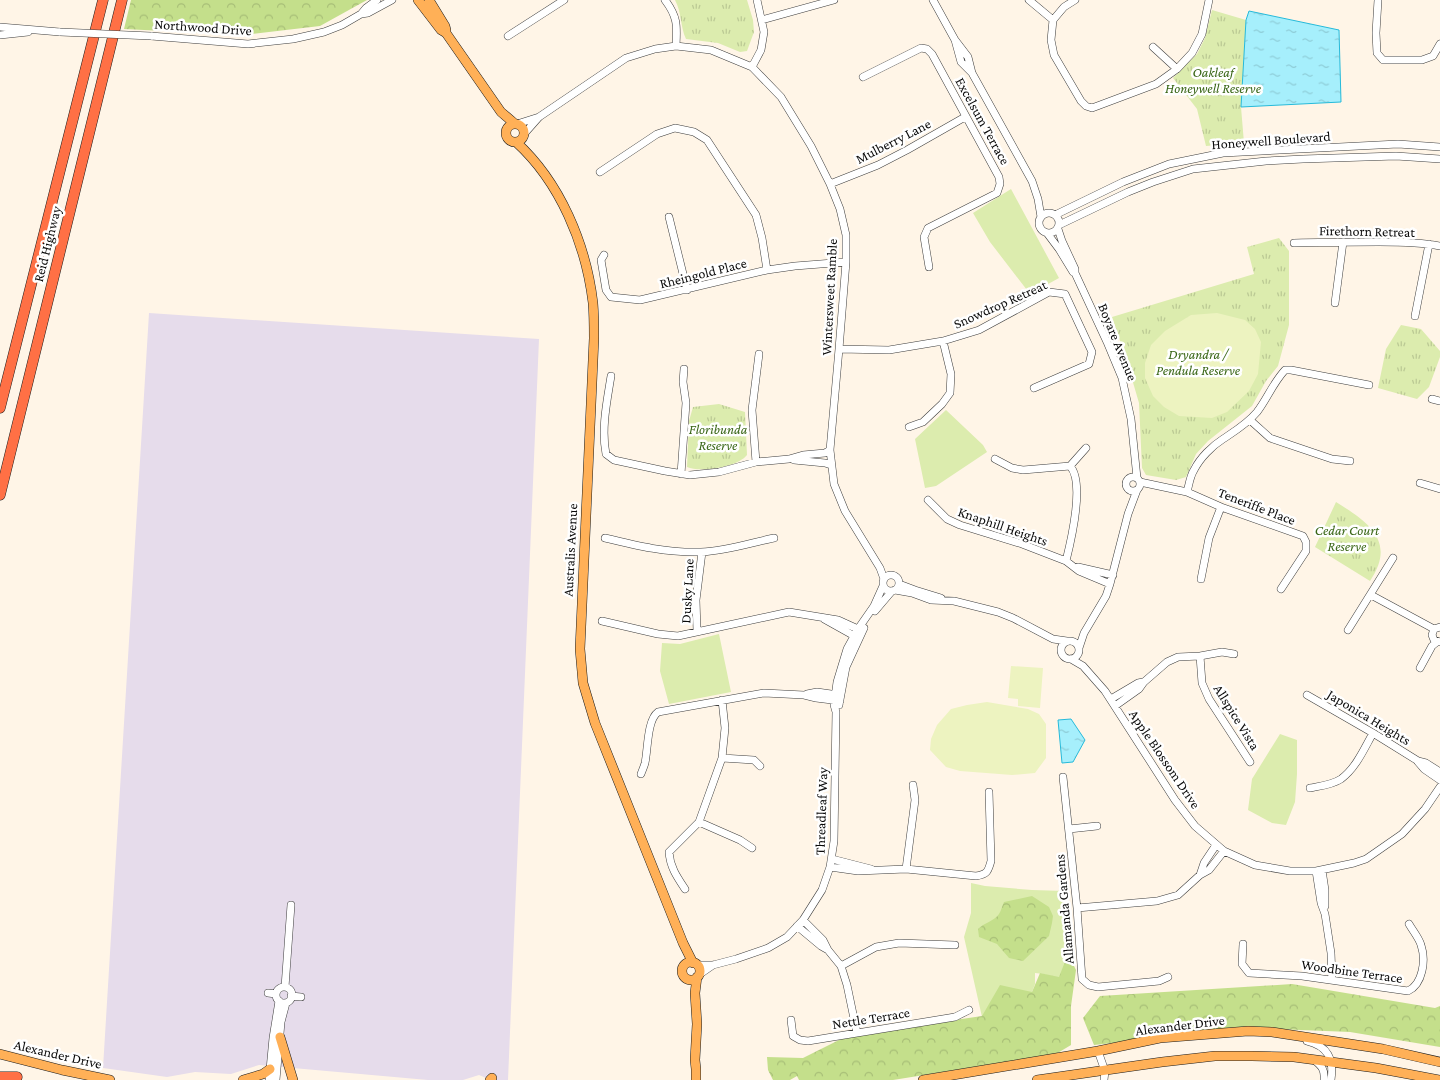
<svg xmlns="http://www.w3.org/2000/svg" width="1440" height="1080" font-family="'Crimson Pro',serif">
<defs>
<pattern id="forest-crowns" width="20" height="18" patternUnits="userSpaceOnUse" patternTransform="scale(1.25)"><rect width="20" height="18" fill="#c4df8b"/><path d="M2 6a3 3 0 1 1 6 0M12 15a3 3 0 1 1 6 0" fill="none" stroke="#a7be77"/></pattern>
<pattern id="park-tufts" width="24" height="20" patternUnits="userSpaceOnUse" patternTransform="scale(1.25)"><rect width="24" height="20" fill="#dcecae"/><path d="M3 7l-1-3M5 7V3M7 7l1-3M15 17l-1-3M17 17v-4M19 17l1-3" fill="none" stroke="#bbc994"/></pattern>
<pattern id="water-ripples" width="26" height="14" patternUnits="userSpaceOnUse" patternTransform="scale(1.25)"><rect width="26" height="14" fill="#a6effc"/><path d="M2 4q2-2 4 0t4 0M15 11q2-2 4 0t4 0" fill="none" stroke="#8eccd7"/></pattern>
</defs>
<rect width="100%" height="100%" fill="#fff5e7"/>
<path fill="#e6dceb" d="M149,313l390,26 -31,741h-17l-12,-5 -16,5h-35l-169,-15 -28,9 -36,-2 -28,5 -64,-9z"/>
<path fill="#dcecae" d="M1011,189l48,89 -29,16 -40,-52 -17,-29z
M946,410l37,35 4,7 -51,34 -11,2 -10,-49z
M719,634l12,58 -62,12 -9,-33 2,-28 18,1z
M1280,734l17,6v34l-2,28 -9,23 -14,-2 -24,-13 4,-31z
M971,883l14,3 47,4 33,1v25l7,69 -28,-11 -9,-1v11l-3,8h-10l-40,25 -18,-80 7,-24z"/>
<path fill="url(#forest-crowns)" d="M131,0h236l-47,26 -76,9 -120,-6z
M1032,896l17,11 4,9 -1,7 -3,13 -26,25 -14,-3 -12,-14 -18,-7 -1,-8c6,-6 16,-8 21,-15 2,-3 3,-8 5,-12z
M1068,954l8,16 -5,36v39l-15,9 -163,26h-94l-2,-4 -7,4h-17l-5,-10 -1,-13 36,1 44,-22 135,-20 18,-31 32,7 8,-19 19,4z
M1292,984l143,24 5,-2v41l-90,-15 -96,-4 -160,17 -11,-27 17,-22z"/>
<path fill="url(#park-tufts)" d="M675,0h72l6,20 1,12 -7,19 -7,1 -22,-9 -32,-4c-6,-13 -4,-26 -11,-39z
M1212,10l34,10 -5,87 3,36 -38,3 -9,-37 -24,-31 24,-24 8,-16z
M1279,238l10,13v74l-11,41 -12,15 -14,25 -44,35 -12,13 -10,23 -10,3 -30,-5 -4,-7 -3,-65 -14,-48 -13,-38 142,-43 -7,-27z
M1401,325l20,4 19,22v6l-11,30 -12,12 -39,-11 8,-39z
M719,404l26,8 2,43c-9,12 -47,18 -60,12l2,-46 4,-14z
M1336,502c32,20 61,39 34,79l-55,-34z"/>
<path fill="#edf3c0" d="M1217,313l28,7 10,9 6,13 -3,32 -9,17 -22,21 -15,6 -33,-2 -15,-9 -11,-11 -8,-18v-15l6,-18 14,-14 26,-16z
M1011,666l32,2 -3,40 -22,-2v-7l-10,-1z
M987,702l41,7 11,5 7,10v34l-11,15 -23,2 -52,-4 -14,-4 -16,-17 1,-11 6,-14 14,-16 16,-4z"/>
<path fill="url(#water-ripples)" stroke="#26bada" d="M1249,11l90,19 2,72 -100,5 5,-87z
M1071,719l14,21 -12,22 -11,1 -4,-43z"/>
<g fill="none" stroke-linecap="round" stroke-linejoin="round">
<defs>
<path id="minor" d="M665,0c13,17 12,26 11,46
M933,0l22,40 13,17 4,16
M1029,0l24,20
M1075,0l-11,7 -11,13 -2,20 3,15 27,46 5,5 6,2 64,-24 21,-15 15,-16 10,-19 7,-34
M1378,0l-2,33 1,20 6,7h39l11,-4 7,-12
M361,14l5,-6 11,-8
M762,20l72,-20
M0,27l60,5
M0,35l28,-3
M151,36l97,8 45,-5 31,-7 18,-7 19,-11 7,-1 24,-13
M508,36l56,-36
M955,40l6,22 11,11 60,108 6,18 3,18
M1153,47l24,22
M752,67l9,-17 3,-18 -7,-32
M863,77l58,-29 6,1 5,5 67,123 1,7 -3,9 -69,35 -4,9 5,30
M517,124l22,-7
M524,134l15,-17 87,-59 29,-9 21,-3 35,4 41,17 29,30 30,49 19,38 10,25 6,26v27l-7,87 -9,101 4,34 11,27 35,57 4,11
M600,172l57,-38 18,-6 19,4 13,8 49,75 6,23 5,32
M830,184l48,-19 29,-15 58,-33
M1039 223a10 10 0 1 1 20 0a10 10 0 1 1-20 0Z
M1055,215l68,-33 46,-18 54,-11 175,-9 42,3
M669,217l18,73
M1059,225l69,-33 25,-10 40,-13 73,-8 37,-2 93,-3 44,3
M1058,229l4,12 13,28v4l32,69 15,36 9,41 6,59
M1047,233l12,16 14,23
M1294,243c28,-1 56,-1 85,-1 20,0 41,0 61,4
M604,255l-3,5 5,30 5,7 29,3 127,-30 28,-4 51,-4
M1335,303l8,-61
M1415,316l14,-72
M839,349l50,1 54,-9 36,-11 70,-38 16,2 27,58 -3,12 -55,24
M611,376c-4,25 -10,53 -5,78l8,6 51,11 25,4 29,-3 37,-10 33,-3 14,-4 22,-2 5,-3
M1432,399l8,2
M1250,420l20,18 62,21 18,2
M909,427l14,-5 19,-18 8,-11 1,-19 -8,-33
M995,459l17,9 11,2 47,-4c15,16 1,75 -4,95
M794,460l31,3 6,2
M756,462l-4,-52 7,-56
M1070,466l16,-18
M681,474l5,-71 -3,-21 1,-13
M1126 484a7 7 0 1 1 14 0a7 7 0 1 1-14 0Z
M1140,482l47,10 34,15 82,29 3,6v9l-25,38
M1420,483l20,6
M1187,492c2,-7 3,-16 7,-22 6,-12 18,-24 29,-31 12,-8 24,-15 34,-27 10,-13 16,-29 28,-42h6l78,15
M928,500l19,19 13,6 62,19 44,17 13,10 31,13
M605,538c33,8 62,15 96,14 25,-1 49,-9 73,-14
M1078,567l35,8
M883 583a8 8 0 1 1 16 0a8 8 0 1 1-16 0Z
M1201,579l8,-41 12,-31
M899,584l16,6 26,8
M895,590l17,3 19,7 23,1 44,11 15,6 40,21 14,2
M1371,595l63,34
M875,611l17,-20
M824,619l34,19
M602,621l56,13 20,2 111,-24 49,8 22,10
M1348,630l45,-72
M697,631l-1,-31 6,-48
M1061 650a9 9 0 1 1 18 0a9 9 0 1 1-18 0Z
M1440,642l-6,-2 -2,-5 2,-6 6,-2
M1079,648l5,-15 22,-37 4,-12 18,-70 9,-24
M1200,656l2,27 7,16 41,63
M1071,659l12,7 22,25 70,109 20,26 29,25 31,14 35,6h26l38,-8 12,-4 36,-25 23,-25 15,-22
M1420,668l12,-22 5,-4
M807,694l10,-2 21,3
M1307,695l66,38 45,28 8,2 14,9
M1111,699l27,-16 5,-1
M839,705l7,-38 18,-39
M1115,706l24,-17 5,-7 23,-20 11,-5 22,-1 22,-4 12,2
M722,758l32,2 6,6
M1418,762l6,7 16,11
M641,774c1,-3 3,-7 4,-11 3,-14 2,-43 13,-51l106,-19 40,2 12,3 24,3
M1063,777l14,131 5,71 7,6 9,2 61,-6 9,-4
M1310,788c10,-2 22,-3 31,-9 15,-11 23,-30 32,-46
M699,822l41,18 12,8
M1069,829l28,-3
M832,859l39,10
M830,867l28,4 48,-2 70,7c12,-2 12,-5 15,-15l-2,-69
M906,869l9,-69 -2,-15
M1322,870l3,20v16
M1316,871l5,32 4,11 6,39 1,26
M1200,875l4,-12 12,-18
M685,889c-8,-12 -15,-22 -16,-37l30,-30 23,-64 3,-30 -3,-28
M1077,908l80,-7 21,-6 22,-20 9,-5 15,-19
M803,920l20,20 5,10 13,16 6,19 10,48
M797,926l24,20 7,4
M1243,944l-1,20 7,9 53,3 106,15c15,-7 18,-31 13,-46 -2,-7 -8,-14 -12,-21
M697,965h16l23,-6 32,-11 19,-11 16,-17 19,-30 8,-23 4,-26 2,-129 -2,-7 3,-23 10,-33 11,-20 16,-23 9,-20
M841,966l35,-19 23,-4 56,2
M700,974l13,-9
M285,987l6,-82
M276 995a8 8 0 1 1 16 0a8 8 0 1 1-16 0Z
M268,993l8,1
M291,996l10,1
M791,1020l2,16 7,4 8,1 147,-24 14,-7
M1307,1041c21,5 27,18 24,39
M1098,1051l7,20 -1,9
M1314,1060c8,6 11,10 10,20
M269,1080l4,-42 6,-37
M276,1080l5,-58 5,-19"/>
<path id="major" d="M418,0l23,30 5,3 55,79 13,11
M429,0l16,26 1,4
M506 133a9 9 0 1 1 18 0a9 9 0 1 1-18 0Z
M516,142c44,40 70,102 77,161 1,12 1,24 1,35l-14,311 3,34 12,40 88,220 10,20
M682 971a9 9 0 1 1 18 0a9 9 0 1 1-18 0Z
M280,1037l13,43
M0,1054l62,16 48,10
M243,1080l20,-6 7,-5
M490,1080l2,-2
M696,1080v-11l-1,-9 2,-36 -2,-31 2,-16
M923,1080l175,-29 62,-13 88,-7 24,1 111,17 57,13
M1037,1080l125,-18 53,-6h37l42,1 82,11 64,12"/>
<path id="highway" d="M0,408l103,-408
M0,495l122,-495
M0,1077h17"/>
</defs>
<use href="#minor" stroke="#3d3d3d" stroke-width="8"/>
<use href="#major" stroke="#1b1b1b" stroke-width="10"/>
<use href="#highway" stroke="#1b1b1b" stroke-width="11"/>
<use href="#minor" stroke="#fff" stroke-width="7"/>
<use href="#major" stroke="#ffb057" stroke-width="9"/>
<use href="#highway" stroke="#ff7045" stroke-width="10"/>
<defs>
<path id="minor-bridge" d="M60,32l91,4"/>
</defs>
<use href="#minor-bridge" stroke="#3d3d3d" stroke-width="8" stroke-linecap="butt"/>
<use href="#minor-bridge" stroke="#fff" stroke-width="7"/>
</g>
<g text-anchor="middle" stroke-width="5" stroke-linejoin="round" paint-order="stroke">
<g font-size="14" fill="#0a0a0a" stroke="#fff">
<text transform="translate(203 27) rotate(4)" y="5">Northwood Drive</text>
<text transform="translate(983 121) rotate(61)" y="5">Excelsum Terrace</text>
<text transform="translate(1271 140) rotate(-4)" y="5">Honeywell Boulevard</text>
<text transform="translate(893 141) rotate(-27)" y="5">Mulberry Lane</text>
<text transform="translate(1367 231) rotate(1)" y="5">Firethorn Retreat</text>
<text transform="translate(47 244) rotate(-76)" y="5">Reid Highway</text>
<text transform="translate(703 273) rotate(-14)" y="5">Rheingold Place</text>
<text transform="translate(829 297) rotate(-87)" y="5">Wintersweet Ramble</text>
<text transform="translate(1000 304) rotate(-24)" y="5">Snowdrop Retreat</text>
<text transform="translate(1118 342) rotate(68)" y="5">Boyare Avenue</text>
<text transform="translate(1257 506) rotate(21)" y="5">Teneriffe Place</text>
<text transform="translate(1003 526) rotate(19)" y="5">Knaphill Heights</text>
<text transform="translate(570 550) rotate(-87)" y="5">Australis Avenue</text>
<text transform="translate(687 591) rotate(-87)" y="5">Dusky Lane</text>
<text transform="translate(1237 717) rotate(58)" y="5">Allspice Vista</text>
<text transform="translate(1369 717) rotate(31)" y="5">Japonica Heights</text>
<text transform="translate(1165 759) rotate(56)" y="5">Apple Blossom Drive</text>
<text transform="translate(821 811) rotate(-88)" y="5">Threadleaf Way</text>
<text transform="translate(1064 909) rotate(-95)" y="5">Allamanda Gardens</text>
<text transform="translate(1352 971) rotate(8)" y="5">Woodbine Terrace</text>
<text transform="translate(871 1018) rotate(-9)" y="5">Nettle Terrace</text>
<text transform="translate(1180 1025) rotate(-7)" y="5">Alexander Drive</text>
<text transform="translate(58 1054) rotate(13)" y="5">Alexander Drive</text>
</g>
<g font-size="14" font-style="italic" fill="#396616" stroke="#fff">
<text x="1213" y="77">Oakleaf<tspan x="1213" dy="16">Honeywell Reserve</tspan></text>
<text x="1198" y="359">Dryandra /<tspan x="1198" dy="16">Pendula Reserve</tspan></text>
<text x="718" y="434">Floribunda<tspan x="718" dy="16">Reserve</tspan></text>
<text x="1347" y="535">Cedar Court<tspan x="1347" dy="16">Reserve</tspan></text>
</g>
</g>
</svg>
